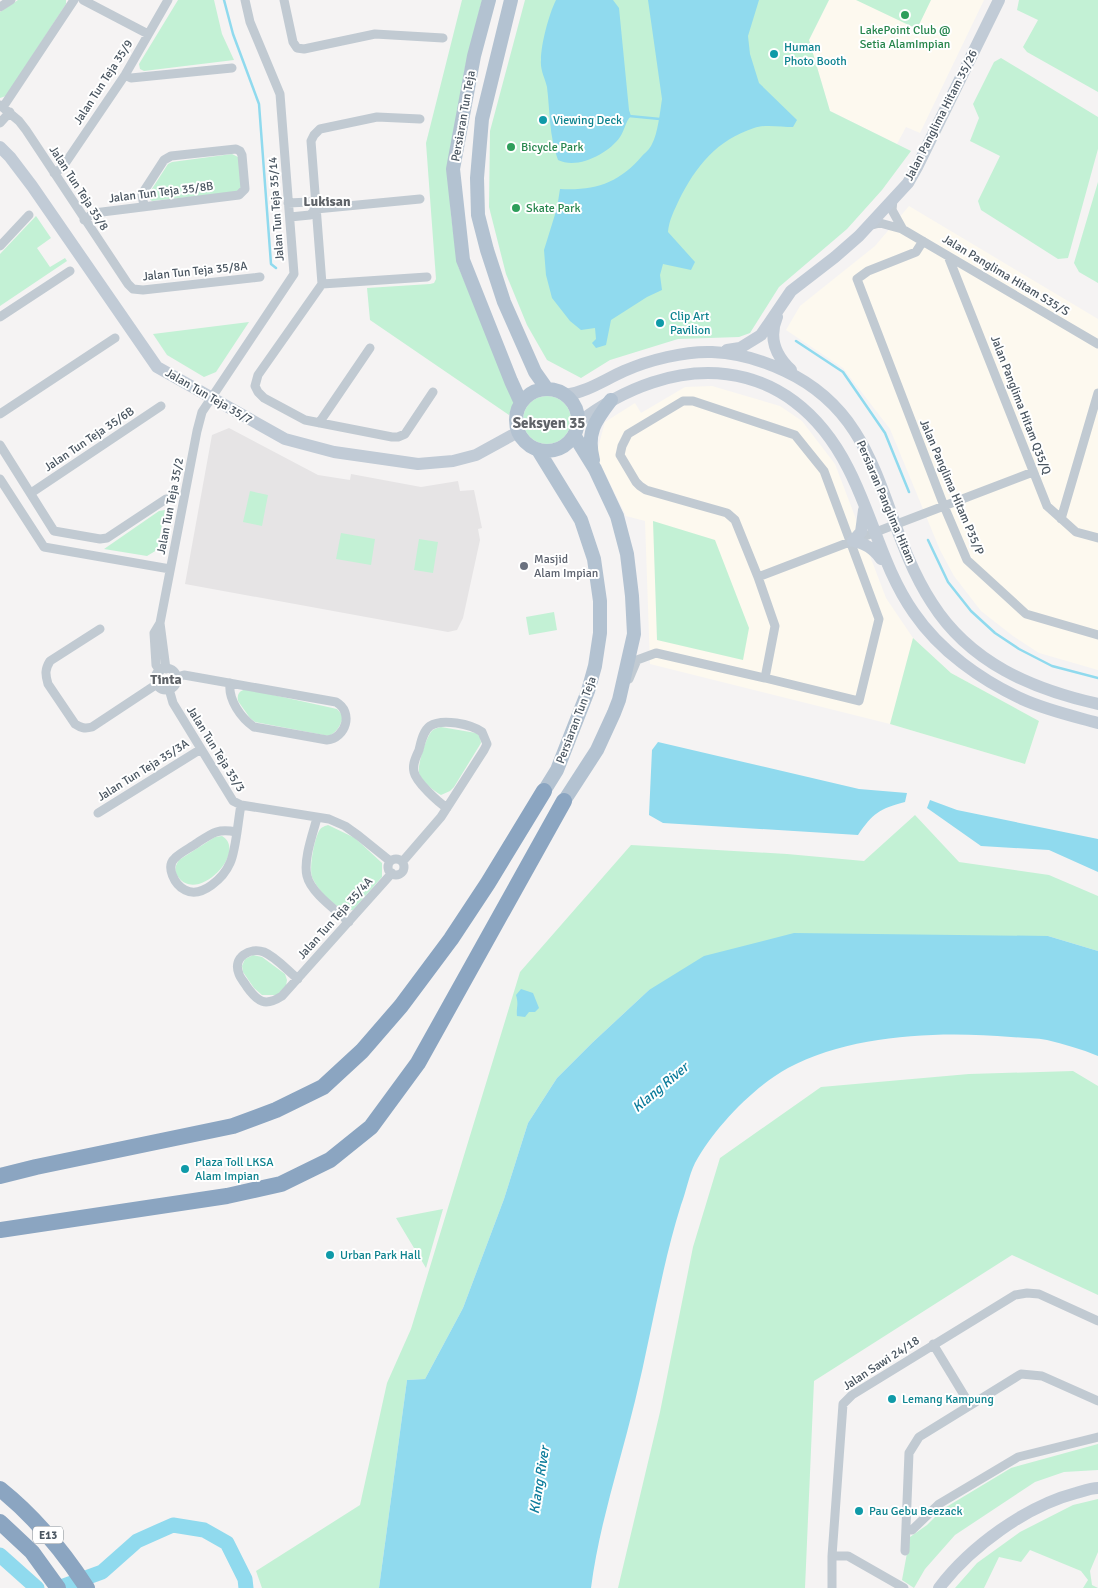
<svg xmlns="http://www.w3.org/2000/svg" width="1098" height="1588" font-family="Signika,sans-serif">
<rect width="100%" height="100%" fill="#f5f3f3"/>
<path fill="#fdf9ef" d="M829,0h155l-64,133 -14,-6 -9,17 -67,-33 -21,-71z
M909,206l189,113v351l-59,-17 -26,-17 -32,-25 -27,-35 -14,-26 -50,-121 -47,-61 -57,-38 14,-24 75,-60z
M712,386l68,20 22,15 33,43 51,134 27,40 38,35 88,48 -14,43 -135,-40 -240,-60 -5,-143 -19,-5 -30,-61 9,-33 30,-19 6,10 44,-26z"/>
<path fill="#e6e4e5" d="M229,428l89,47 32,5 1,-6 70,13 37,-6 2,10 14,-1 8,38 -4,1 2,11 -17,78 -6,12 -9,2 -263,-48 27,-149z"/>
<path fill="#c3f1d5" d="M18,0h48v4l-60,92 -6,2v-86z
M178,0h36l8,34 12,26 -90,11 -4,-2 -1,-5z
M462,0h20l-17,68 -17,99 3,48 7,51 57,135 -6,14 -139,-95 -3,-32 63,-4 4,-1 2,-4 -10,-136z
M525,0h304l-20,40 21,71 81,40 -29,39 -35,39 -68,58 -29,46 -11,4 -61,2 -68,21 -29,18 -34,-18 -20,-35 -21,-51 -17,-67 1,-76z
M856,0h75l-14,29z
M1019,0h79v92l-71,-40 -4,-5 15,-27 -21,-10z
M1001,58l97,59v32l-30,109 -10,1 -77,-49 -3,-9 22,-45 -30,-15 9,-23 -6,-14 21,-42z
M232,154l8,4 1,30 -5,4 -84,9 -3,-2 -1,-4 20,-31 4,-2z
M1098,182v101l-19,-11 -5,-9z
M36,216l15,22 -14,10 13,19 15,-9 2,3 -67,45v-52z
M249,322l-33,50 -12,5 -37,-22 -14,-21z
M523 420a24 24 0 1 1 48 0a24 24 0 1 1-48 0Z
M250,491l18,4 -6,31 -19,-4z
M165,510l-8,40 -10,6 -43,-7 55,-38z
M653,521l62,19 34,88 -6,32 -86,-20z
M341,533l34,6 -4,26 -35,-6z
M419,539l19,3 -5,31 -19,-3z
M554,612l3,18 -28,5 -3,-18z
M913,638l38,35 88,48 -14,43 -135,-40z
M246,689l91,20 6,7c-2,9 -6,16 -14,20l-74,-14 -5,-4 -12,-17c-1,-7 1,-10 8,-12z
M441,727l35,6 4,3 1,7 -27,44 -4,4 -9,4c-7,-4 -20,-14 -22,-22 -2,-7 7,-35 12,-41 2,-3 6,-4 10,-5z
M915,815l44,47 90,13 49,21v55l-50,-15 -399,54 -57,53 -35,35 -29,45 -24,76 -41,109 -38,71 -18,1 -28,208h-117l-6,-17 104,-66 27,-122 24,-54 109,-357 111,-127 156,9 77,7z
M328,825l27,13 27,25v14l-29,33c-16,2 -35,-19 -41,-33 -3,-9 2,-37 7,-46 2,-4 6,-5 9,-6z
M222,836c26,15 -23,67 -43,42 -5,-6 -5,-10 0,-18l36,-23z
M253,955l9,2 23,17 2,6 -1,6 -9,9h-15l-8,-7 -11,-16 -1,-6 3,-7z
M1073,1071l25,15v209l-86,-40 -198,126 -9,207h-187l42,-176 33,-165 27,-89 101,-71 148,-13z
M443,1209l-17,59 -30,-50z
M1098,1444v26l-34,2 -29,10 -80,53 -30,34 -11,19 -12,-8 8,-43 17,-12 16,-16 68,-41z
M1098,1499v53l-8,19 2,14 6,3h-15l5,-8 -7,-9 -51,-21 -9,12 -22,-5 -15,31h-29l22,-25 43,-31 53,-27z"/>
<path fill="#90daee" d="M556,0h57l6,8 10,102 2,6c-6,6 -6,14 -11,21 -11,16 -42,33 -62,23 -9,-24 -8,-49 -11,-73 -2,-9 -7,-17 -6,-27 0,-16 8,-46 15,-60z
M648,0h111l-11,36 2,18 9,29 38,37 -4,7c-12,0 -28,-3 -39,1 -37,12 -58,38 -75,72 -5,11 -10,20 -11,32l27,30 -4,8 -28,-6 -3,11 2,15 -15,7 -36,23 -5,25 -10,3 -4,-5 4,-4 -1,-11 -14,2 -11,-9 -18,-23 -6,-23 -2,-25 13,-42 3,-19c35,2 59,-6 82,-33 3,-3 8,-7 10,-12 6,-11 8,-32 10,-45z
M658,742l201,47 48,4 -2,9c-26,7 -32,11 -47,33l-195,-12 -14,-8 3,-65z
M930,800l27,10 141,29v33l-49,-22 -68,-4 -54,-38z
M794,933l254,3 50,15v105c-17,-7 -34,-12 -51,-16 -12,-2 -24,-2 -36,-3 -71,-6 -159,-3 -223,31 -35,19 -74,60 -93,95 -6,12 -9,29 -14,42 -20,64 -30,131 -46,196 -15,62 -36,124 -44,187h-212l28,-208 18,-1 38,-71 41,-109 24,-76 29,-45 35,-35 57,-53 55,-34z
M521,989l12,4 6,15 -4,4h-6l-4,5 -8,-1c-1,-9 2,-11 -1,-21z"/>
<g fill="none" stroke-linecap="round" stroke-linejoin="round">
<path stroke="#90daee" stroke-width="2.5" d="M224,0l9,34 26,70 12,160 5,4
M629,116l31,3
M796,341l47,31 42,61 24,59
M928,540l20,42 23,29 24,22 24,16 33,17 46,12"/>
<path stroke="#90daee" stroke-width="15" d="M0,1555l37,33
M58,1588l44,-16 35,-31 36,-16 31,5 23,13 18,36 1,9"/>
<path stroke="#c1cad2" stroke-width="9" d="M83,0l65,34
M284,0l9,42 4,6 7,1 71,-15 68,4
M0,7l11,-7
M125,75l6,3 101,-10
M0,105l19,16 7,9 102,154 5,5 10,1 117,-13
M3,107l71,-107
M420,119l-43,-2 -57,12 -6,6 -3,6 11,143 -64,91 -3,11 3,6 6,6 41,22 87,17h6l7,-3 28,-42
M0,123l10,-11
M54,173l8,-5 63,-93 43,-75
M893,199l-1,11 10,18
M288,203l22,-1 6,7
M290,217l20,-2 6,-6 104,-10
M84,220l10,-7 145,-18 6,-6 -3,-34 -2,-4 -4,-2 -65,7 -7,4 -22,34 2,13
M868,226l12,-3 22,6 196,115
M923,241l-7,11 -48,19 -11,8 87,227 23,54 59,54 72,21
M0,246l29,-31
M948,256l99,250 29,26 22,6
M322,284l105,-7
M0,317l70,-46
M683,401h10l102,34 29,36 55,148 -20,82 -94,-23 10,-52 -17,-49 -23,-57 -8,-7 -81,-23 -6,-4 -4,-4 -16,-27 2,-9 6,-12z
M0,414l115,-76
M319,423l51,-75
M0,445l54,86 46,8 7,-1 59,-39
M0,479l44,68 126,22
M31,493l130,-87
M1061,519l37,-126
M758,577l275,-105
M160,623l6,46
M100,629l-50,32c-5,8 -5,13 -2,23l27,40c6,4 10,5 17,3l65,-43
M155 679a11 11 0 1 1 22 0a11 11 0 1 1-22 0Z
M160,671l-4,-6 -2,-32 6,-10 37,-192 5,-19 92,-138 -14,-180 -30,-72 -5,-22
M177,677l7,-2 152,27c18,10 10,36 -9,38l-73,-13c-13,-9 -26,-27 -24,-44
M629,679l8,-19 19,-7 109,25
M169,689l4,14 60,98 8,4 88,14 16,7 14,10 31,25
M98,813l103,-64
M317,818c-4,15 -14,42 -10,58 4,17 29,34 42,46
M236,832c-18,-4 -24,1 -39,11 -7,5 -16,9 -22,15 -10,9 0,27 10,32 17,9 39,-13 45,-27 6,-12 8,-43 11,-58
M388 867a8 8 0 1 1 16 0a8 8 0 1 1-16 0Z
M403,861l38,-44 43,-67 3,-6 -5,-12c-11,-8 -40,-14 -52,-6 -7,5 -9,16 -11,24 -3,7 -7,14 -5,22 2,10 24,30 33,36
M298,979c-10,-8 -22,-22 -34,-27 -14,-5 -32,5 -25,22 1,4 6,9 8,13 11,15 18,20 35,9l110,-123
M933,1344l37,61
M906,1530h6l27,-26 79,-47 80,-20
M905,1551l4,-98 10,-16 102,-63 21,2 56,25
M832,1556h16l56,32
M832,1588v-32l11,-152 9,-9 163,-100 12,-2 12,1 59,27"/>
<path stroke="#c1cbd6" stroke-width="12" d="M0,147l10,10 22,29 125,181 128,72 49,13 84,12 35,-3 23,-6 42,-23
M777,317c-9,21 -1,39 14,53
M727,350l13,-2 21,-13 30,-44 44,-34 24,-21 49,-53 9,-16 82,-167
M565,395c22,-3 39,-15 59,-24 25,-11 61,-20 88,-19 25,1 50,8 73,19 101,47 93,149 147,232 38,60 100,86 166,101
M578,423c96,-74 211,-71 270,45 25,48 35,101 66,145 26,38 67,67 108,86 24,11 51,17 76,24
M853,541c13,3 20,7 28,18
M853,541l8,-9 3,-22
M939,1588c31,-41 87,-82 137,-95 7,-2 15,-5 22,-5"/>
<path stroke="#b3c2d1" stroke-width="14" d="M489,0l-15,56 -21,113 10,91 48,121 10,22
M511,0l-29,119 -5,59 1,37 9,35 17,52 31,70 12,17
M516 420a31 31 0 1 1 62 0a31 31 0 1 1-62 0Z
M538,450l43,70 13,39 6,42v32l-5,33 -7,25 -31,79 -13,21
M593,460c-7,-27 2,-39 18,-60
M564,801l33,-51 17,-37 5,-13 15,-66 -2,-38 -5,-42 -10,-38 -22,-47 -21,-34"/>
<path stroke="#8ba5c1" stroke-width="16" d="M0,1176l36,-9 197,-41 43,-16 47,-23 39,-36 39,-45 50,-67 37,-56 56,-92
M0,1230l227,-34 54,-12 49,-24 41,-33 47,-64 146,-262
M0,1489c35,28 63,62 87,99
M0,1522l32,30 26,36"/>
</g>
<g fill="#2e9e5b" stroke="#fff" stroke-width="2">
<circle cx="905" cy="15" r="5"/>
<circle cx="511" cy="147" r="5"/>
<circle cx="516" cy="208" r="5"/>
</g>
<g fill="#0f9aa8" stroke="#fff" stroke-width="2">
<circle cx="774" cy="54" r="5"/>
<circle cx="543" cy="120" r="5"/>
<circle cx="660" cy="323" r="5"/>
<circle cx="185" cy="1169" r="5"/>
<circle cx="330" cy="1255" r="5"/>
<circle cx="892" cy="1399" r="5"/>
<circle cx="859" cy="1511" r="5"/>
</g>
<circle fill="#6b7280" stroke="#fff" stroke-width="2" cx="524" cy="566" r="5"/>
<g text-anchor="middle" stroke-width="4" stroke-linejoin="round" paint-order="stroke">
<rect fill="#fff" stroke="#808990" stroke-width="1" x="33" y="1526.5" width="30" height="17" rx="4"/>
<g font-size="11" font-weight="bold" fill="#4a5661">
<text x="48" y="1539">E13</text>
</g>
<g font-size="12" fill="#27864d" stroke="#fff" text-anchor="start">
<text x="905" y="34" text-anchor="middle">LakePoint Club @<tspan x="905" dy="14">Setia AlamImpian</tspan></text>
<text x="521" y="151">Bicycle Park</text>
<text x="526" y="212">Skate Park</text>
</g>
<g font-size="12" fill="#0d838f" stroke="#fff" text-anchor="start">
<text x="784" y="51">Human<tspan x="784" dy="14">Photo Booth</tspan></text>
<text x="553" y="124">Viewing Deck</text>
<text x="670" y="320">Clip Art<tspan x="670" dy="14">Pavilion</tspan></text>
<text x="195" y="1166">Plaza Toll LKSA<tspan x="195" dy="14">Alam Impian</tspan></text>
<text x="340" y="1259">Urban Park Hall</text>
<text x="902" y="1403">Lemang Kampung</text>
<text x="869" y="1515">Pau Gebu Beezack</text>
</g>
<g font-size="12" fill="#4a5661" stroke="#fff">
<text transform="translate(103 82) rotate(-57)" y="4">Jalan Tun Teja 35/9</text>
<text transform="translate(941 115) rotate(-63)" y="4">Jalan Panglima Hitam 35/26</text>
<text transform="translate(463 116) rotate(-80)" y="4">Persiaran Tun Teja</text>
<text transform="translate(79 188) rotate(57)" y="4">Jalan Tun Teja 35/8</text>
<text transform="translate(161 192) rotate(-7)" y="4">Jalan Tun Teja 35/8B</text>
<text transform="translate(276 209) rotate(-94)" y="4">Jalan Tun Teja 35/14</text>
<text transform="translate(195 271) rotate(-6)" y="4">Jalan Tun Teja 35/8A</text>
<text transform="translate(1006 275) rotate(31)" y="4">Jalan Panglima Hitam S35/S</text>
<text transform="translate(209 396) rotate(30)" y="4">Jalan Tun Teja 35/7</text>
<text transform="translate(1021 405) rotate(69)" y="4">Jalan Panglima Hitam Q35/Q</text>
<text transform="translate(89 439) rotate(-34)" y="4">Jalan Tun Teja 35/6B</text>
<text transform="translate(952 487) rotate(67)" y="4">Jalan Panglima Hitam P35/P</text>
<text transform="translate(886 502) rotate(67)" y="4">Persiaran Panglima Hitam</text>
<text transform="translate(170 506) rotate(-79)" y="4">Jalan Tun Teja 35/2</text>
<text transform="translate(576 720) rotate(-69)" y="4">Persiaran Tun Teja</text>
<text transform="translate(216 749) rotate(58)" y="4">Jalan Tun Teja 35/3</text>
<text transform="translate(143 770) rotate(-32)" y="4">Jalan Tun Teja 35/3A</text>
<text transform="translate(335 918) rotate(-48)" y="4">Jalan Tun Teja 35/4A</text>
<text transform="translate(881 1363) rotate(-33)" y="4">Jalan Sawi 24/18</text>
</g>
<g font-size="12" fill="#5b616d" stroke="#fff" text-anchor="start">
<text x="534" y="563">Masjid<tspan x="534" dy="14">Alam Impian</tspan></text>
</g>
<g font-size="14" font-weight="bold" fill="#5f6368" stroke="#fff">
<text x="327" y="206">Lukisan</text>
<text x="166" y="684">Tinta</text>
</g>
<g font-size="14" font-style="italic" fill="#0c7c9b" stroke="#fff">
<text transform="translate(660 1087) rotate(-40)" y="5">Klang River</text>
<text transform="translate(539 1480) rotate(-81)" y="5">Klang River</text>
</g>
<g font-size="15" font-weight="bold" fill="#5f6368" stroke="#fff">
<text x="549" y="428">Seksyen 35</text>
</g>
</g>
</svg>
